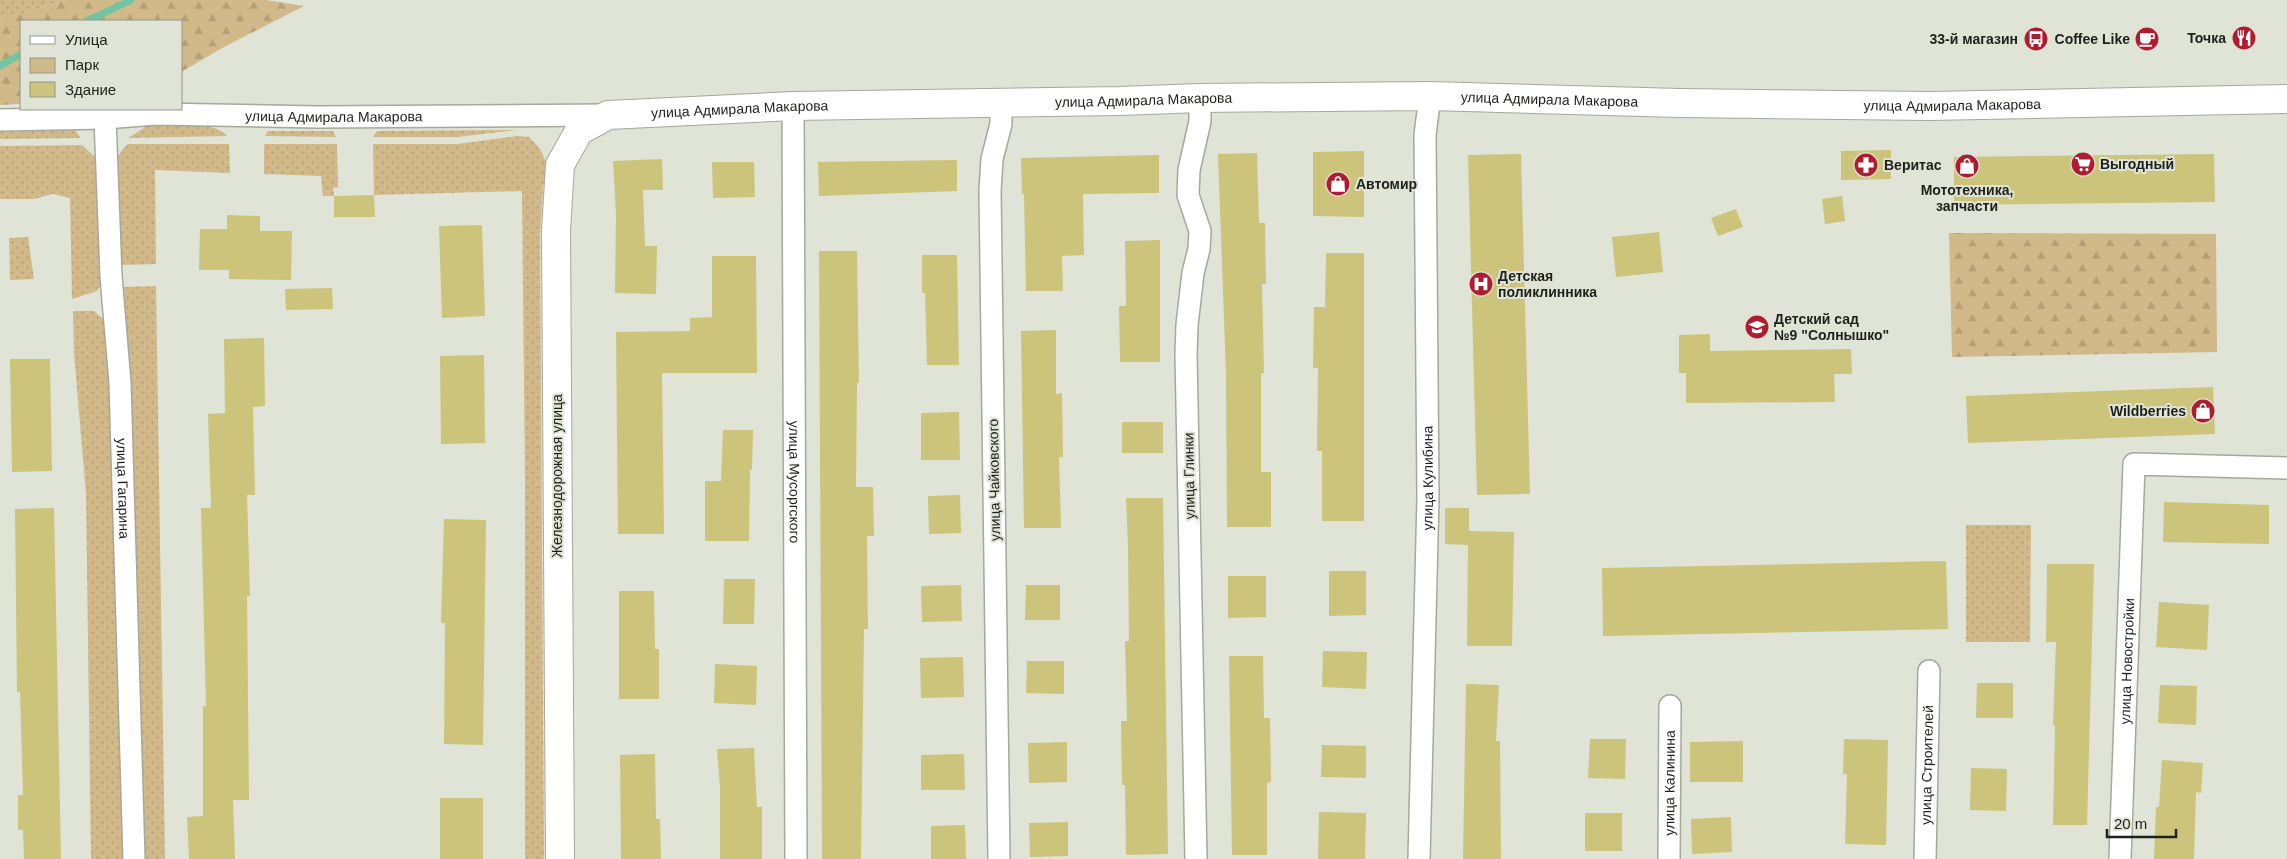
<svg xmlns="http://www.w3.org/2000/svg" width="2287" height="859" font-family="Helvetica,sans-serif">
<defs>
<pattern id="green-dots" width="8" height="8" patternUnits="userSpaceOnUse" patternTransform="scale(1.25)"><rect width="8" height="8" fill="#d2b98a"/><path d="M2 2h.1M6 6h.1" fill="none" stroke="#b49f76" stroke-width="1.8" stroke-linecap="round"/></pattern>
<pattern id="forest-firs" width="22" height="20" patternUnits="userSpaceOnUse" patternTransform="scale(1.25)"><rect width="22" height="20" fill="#d2b98a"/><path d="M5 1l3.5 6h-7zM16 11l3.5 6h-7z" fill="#b49f76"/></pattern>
</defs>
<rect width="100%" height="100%" fill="#dfe4d6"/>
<path fill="url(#green-dots)" d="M0,0h65l-65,20z
M150,124c22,1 62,-5 77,12l-99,2z
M75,130l6,8 -81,1v-7z
M517,130l-59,7h-85l4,-6z
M268,131h65l3,6 -71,-1z
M518,136l11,1 11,12 7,15 -4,23 -3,49 4,623h-19v-378l-3,-290 -148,4 -1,-51h85z
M128,144h101l1,29 -75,-3 1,94 -34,1 -6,-106 9,-13z
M264,144h73l1,43 -5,1 1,8h-11l-2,-20 -57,-2z
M82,145l13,12 6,127 -4,7 -25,8 -2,-101 -17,-4 -19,5h-34v-53z
M28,237l6,42 -24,1 -1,-42z
M156,286l9,573h-22l-13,-480 -7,-92z
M73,311h21l10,9 5,61 15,478h-33l-5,-365 -12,-141z
M1966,525h65l-1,117h-64z"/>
<path fill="url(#forest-firs)" d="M65,0h201l38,6 -80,41 -43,25v-51h-160v83l-21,1v-85z
M1949,233l267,1 1,118 -265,5z"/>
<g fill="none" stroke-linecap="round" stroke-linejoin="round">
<path stroke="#72c5a3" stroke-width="7" d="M87,21l44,-21
M0,66l21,-12"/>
</g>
<path fill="#cbc47a" d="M1891,150v29l-50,1v-29z
M1364,151v66l-51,-1v-64z
M1257,153l2,70h6l1,61h-4l2,89h-3v99h10v55h-44l-1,-153 -8,-220z
M1521,154l9,340 -53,1 -9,-340z
M2214,154l1,48 -261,3v-48z
M1159,155v38l-76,1 1,61 -22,1 1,35h-37l-2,-97h-2l-1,-36z
M662,159l1,31h-20l2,56h12l-1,48 -41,-1 1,-79 -3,-53z
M957,160v31l-138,5 -1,-34z
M712,162h42l1,35 -42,1z
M374,195l1,22h-41v-21z
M1842,196l3,25 -20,3 -3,-25z
M1736,209l7,18 -25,9 -7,-18z
M227,215l33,1v15h32l-1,49 -62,-1v-9h-30l1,-41h27z
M482,225l3,91 -43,2 -3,-92z
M1659,232l4,40 -47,5 -4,-40z
M1160,240v122h-40l-1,-56h7l-1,-65z
M819,251h38l2,132h-2l-1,104h17l1,49h-7l1,93h-4l-3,230h-39z
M1326,253h38v268h-42v-70h-5l1,-83h-5l1,-61h11z
M922,255h35l2,110h-32l-2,-72h-3z
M712,256h44l1,117h-95l2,161h-46l-2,-202 74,-1v-13l22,-1z
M332,288l1,21 -47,1 -1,-21z
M1056,330v64l6,-1 1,64h-4l2,71h-37l-3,-197z
M1710,334v17l141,-2 1,25h-18l1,28 -149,1v-30h-7v-38z
M264,338l1,68 -12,1 2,88h-8l3,101h-3l2,204h-16l2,59h-46l-2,-42 16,-1v-110h3l-5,-198h10l-3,-94 17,-1 -1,-74z
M484,355l1,88 -44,1 -1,-88z
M10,359h40l2,112 -40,1z
M2213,387l2,47 -247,9 -2,-47z
M959,412l1,48h-39v-47z
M1122,422h41v31h-41z
M723,430h30l-1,40h-2l-1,71h-44v-60h16z
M960,495l1,38 -32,1 -1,-38z
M1126,498h37l5,356 -42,1 -1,-70h-3l-1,-64h6l-2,-80h4l-1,-95z
M2164,502l105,3v39l-106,-2z
M54,508l7,351h-37l-1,-29h-5v-35h5l-3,-103h-3l-2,-183z
M1445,508h24v23l45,1 -2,114h-45l1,-101 -23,-1z
M444,519l42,1 -3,225 -39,-1 1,-121h-4z
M1946,561l2,68 -345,7 -1,-68z
M2047,564h47l-7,261h-34l2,-100h-2l3,-83h-10z
M1329,571h37v44l-37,1z
M1228,576h38v41l-38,1z
M724,579h31l-1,45h-31z
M961,585l1,36 -40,1 -1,-36z
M1026,585h34v35h-35z
M619,591h35l1,58h4v50h-40z
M2159,602l50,3 -2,45 -51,-3z
M1323,651l44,1 -1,37 -44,-2z
M1229,656h34l1,62h6l1,64 -4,1v72h-35z
M963,657l1,40 -43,1 -1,-40z
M1027,661h37v33l-38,-1z
M715,664l42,2 -1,39 -42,-2z
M1977,683h36v35h-37z
M1466,684l33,1 -3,56h4l1,118h-38z
M2160,685l37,1 -1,39 -38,-2z
M1590,739h36l-1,40 -37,-1z
M1844,739l44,1 -2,105 -41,-1 2,-70h-4z
M1743,741v41h-53v-40z
M1067,742v40l-38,1 -1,-40z
M1322,745l44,1v32l-45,-1z
M754,748l3,59h5v52h-42v-72l-3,-38z
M655,754l1,65h4l1,40h-40l-1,-104z
M964,754l1,36h-44v-35z
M2162,760l41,3 -2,30 -5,-1 -2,67h-40l2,-52h3z
M1971,768l36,1 -1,42 -36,-1z
M440,798h43v61h-43z
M1319,812l47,1 -1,46h-47z
M1585,813h37v38h-37z
M1731,817l1,35 -40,2 -1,-35z
M1068,822v34l-38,1 -1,-34z
M965,825l1,34h-35v-33z"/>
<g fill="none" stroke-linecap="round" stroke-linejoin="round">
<defs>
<g id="street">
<path id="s1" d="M793,106l3,753"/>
<path id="s2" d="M105,118l6,158 9,107 14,476"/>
<path id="s3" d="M0,120l105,-2 51,-4 162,3 290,-2"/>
<path d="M999,859l-9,-668 2,-32 9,-35v-21"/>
<path d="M1196,859l-10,-505 1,-29 6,-52 6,-24 1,-18 -12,-36 1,-25 11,-49v-23"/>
<path id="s4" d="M1419,859l9,-362 -3,-362 5,-39"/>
<path id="s5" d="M1669,859l1,-153"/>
<path id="s6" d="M1925,859l4,-188"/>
<path id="s7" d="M2120,859l14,-395 153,4"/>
</g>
<g id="secondary">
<path id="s8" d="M560,859l-4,-628 4,-66 19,-34 29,-16 185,-9 327,-5 80,-3 230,-2 250,7 249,3 358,-7"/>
</g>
</defs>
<use href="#street" stroke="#a4a99c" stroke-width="24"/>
<use href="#secondary" stroke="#a4a99c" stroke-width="30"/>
<use href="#street" stroke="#fff" stroke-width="21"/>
<use href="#secondary" stroke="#fff" stroke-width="28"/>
</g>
<defs>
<symbol id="restaurant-disc" viewBox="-11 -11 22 22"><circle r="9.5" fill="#af1c30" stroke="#dfe4d6"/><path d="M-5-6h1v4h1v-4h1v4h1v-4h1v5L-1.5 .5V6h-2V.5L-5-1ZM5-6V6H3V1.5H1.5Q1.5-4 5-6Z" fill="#fff"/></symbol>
<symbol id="bus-disc" viewBox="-11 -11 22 22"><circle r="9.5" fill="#af1c30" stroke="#dfe4d6"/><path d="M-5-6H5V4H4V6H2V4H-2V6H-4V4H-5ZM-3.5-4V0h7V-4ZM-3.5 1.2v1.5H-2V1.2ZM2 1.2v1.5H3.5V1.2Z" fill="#fff"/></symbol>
<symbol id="cafe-disc" viewBox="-11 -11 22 22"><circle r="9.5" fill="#af1c30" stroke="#dfe4d6"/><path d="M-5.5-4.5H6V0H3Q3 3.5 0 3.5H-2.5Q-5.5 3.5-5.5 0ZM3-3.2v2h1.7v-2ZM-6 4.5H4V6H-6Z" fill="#fff"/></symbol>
<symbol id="supermarket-disc" viewBox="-11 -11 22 22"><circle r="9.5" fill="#af1c30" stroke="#dfe4d6"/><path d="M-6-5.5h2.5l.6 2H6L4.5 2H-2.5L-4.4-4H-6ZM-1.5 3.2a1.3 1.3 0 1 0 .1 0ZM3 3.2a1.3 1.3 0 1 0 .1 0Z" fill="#fff"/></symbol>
<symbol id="pharmacy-disc" viewBox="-11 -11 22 22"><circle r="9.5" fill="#af1c30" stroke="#dfe4d6"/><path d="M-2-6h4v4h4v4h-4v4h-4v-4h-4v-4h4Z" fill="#fff"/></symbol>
<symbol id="shop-disc" viewBox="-11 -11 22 22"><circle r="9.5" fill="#af1c30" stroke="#dfe4d6"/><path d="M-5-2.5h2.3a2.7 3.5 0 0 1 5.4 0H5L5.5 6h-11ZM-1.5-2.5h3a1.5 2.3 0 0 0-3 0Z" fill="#fff"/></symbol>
<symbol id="hospital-disc" viewBox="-11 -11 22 22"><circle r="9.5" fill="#af1c30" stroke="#dfe4d6"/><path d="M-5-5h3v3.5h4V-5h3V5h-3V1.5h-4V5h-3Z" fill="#fff"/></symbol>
<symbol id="school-disc" viewBox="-11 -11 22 22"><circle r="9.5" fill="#af1c30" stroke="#dfe4d6"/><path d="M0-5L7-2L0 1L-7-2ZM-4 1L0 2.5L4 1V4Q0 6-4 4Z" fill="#fff"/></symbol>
</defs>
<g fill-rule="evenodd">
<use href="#restaurant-disc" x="2230" y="24" width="28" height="28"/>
<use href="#bus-disc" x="2022" y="25" width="28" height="28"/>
<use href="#cafe-disc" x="2133" y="25" width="28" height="28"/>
<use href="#supermarket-disc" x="2069" y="150" width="28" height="28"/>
<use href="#pharmacy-disc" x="1852" y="151" width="28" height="28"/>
<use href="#shop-disc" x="1953" y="152" width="28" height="28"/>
<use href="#shop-disc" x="1324" y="170" width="28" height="28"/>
<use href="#hospital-disc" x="1467" y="270" width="28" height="28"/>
<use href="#school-disc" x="1743" y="313" width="28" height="28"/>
<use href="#shop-disc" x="2189" y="397" width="28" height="28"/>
</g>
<g text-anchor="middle" stroke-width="4" stroke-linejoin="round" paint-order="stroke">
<g font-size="14" font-weight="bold" fill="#1e201b" stroke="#dfe4d6" text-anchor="start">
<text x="2226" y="43" text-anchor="end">Точка</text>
<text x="2018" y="44" text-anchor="end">33-й магазин</text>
<text x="2130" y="44" text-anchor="end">Coffee Like</text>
<text x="2100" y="169">Выгодный</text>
<text x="1884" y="170">Веритас</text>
<text x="1356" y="189">Автомир</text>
<text x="1967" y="195" text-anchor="middle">Мототехника,<tspan x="1967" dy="16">запчасти</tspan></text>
<text x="1498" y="281">Детская<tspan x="1498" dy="16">поликлинника</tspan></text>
<text x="1774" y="324">Детский сад<tspan x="1774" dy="16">№9 "Солнышко"</tspan></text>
<text x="2186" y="416" text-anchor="end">Wildberries</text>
</g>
<g font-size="14" fill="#1e201b" stroke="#dfe4d6">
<text dy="5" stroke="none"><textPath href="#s8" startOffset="1708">улица Адмирала Макарова</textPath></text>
<text dy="5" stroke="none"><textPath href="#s8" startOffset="1302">улица Адмирала Макарова</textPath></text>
<text dy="5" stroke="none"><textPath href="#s8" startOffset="2111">улица Адмирала Макарова</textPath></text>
<text dy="5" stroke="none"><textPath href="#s8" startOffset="898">улица Адмирала Макарова</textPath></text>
<text dy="5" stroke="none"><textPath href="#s3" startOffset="334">улица Адмирала Макарова</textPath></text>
<text transform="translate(557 476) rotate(-90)" y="5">Железнодорожная улица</text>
<text transform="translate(1189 476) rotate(-91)" y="5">улица Глинки</text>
<text dy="5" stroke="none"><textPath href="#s4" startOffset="381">улица Кулибина</textPath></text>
<text transform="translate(994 480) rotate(-91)" y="5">улица Чайковского</text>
<text dy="5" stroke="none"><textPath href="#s1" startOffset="376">улица Мусоргского</textPath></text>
<text dy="5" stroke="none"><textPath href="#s2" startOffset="371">улица Гагарина</textPath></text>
<text dy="5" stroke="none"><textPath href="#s7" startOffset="198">улица Новостройки</textPath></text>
<text dy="5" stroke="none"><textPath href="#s6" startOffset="94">улица Строителей</textPath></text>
<text dy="5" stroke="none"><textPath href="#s5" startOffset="76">улица Калинина</textPath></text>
</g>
</g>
<rect x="20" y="20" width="162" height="90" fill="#dfe4d6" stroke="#92968b"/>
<rect x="30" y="36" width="25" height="8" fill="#ffffff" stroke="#92968b"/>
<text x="65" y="45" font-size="15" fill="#1e201b">Улица</text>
<rect x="30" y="58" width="25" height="15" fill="#d2b98a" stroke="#92968b"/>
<text x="65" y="70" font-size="15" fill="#1e201b">Парк</text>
<rect x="30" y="82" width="25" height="15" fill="#cbc47a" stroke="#92968b"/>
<text x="65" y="95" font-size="15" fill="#1e201b">Здание</text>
<path d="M2107 829v8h69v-8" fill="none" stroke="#1e201b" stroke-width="2.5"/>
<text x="2114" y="829" font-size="15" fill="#1e201b" stroke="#dfe4d6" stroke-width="4" paint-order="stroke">20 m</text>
</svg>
